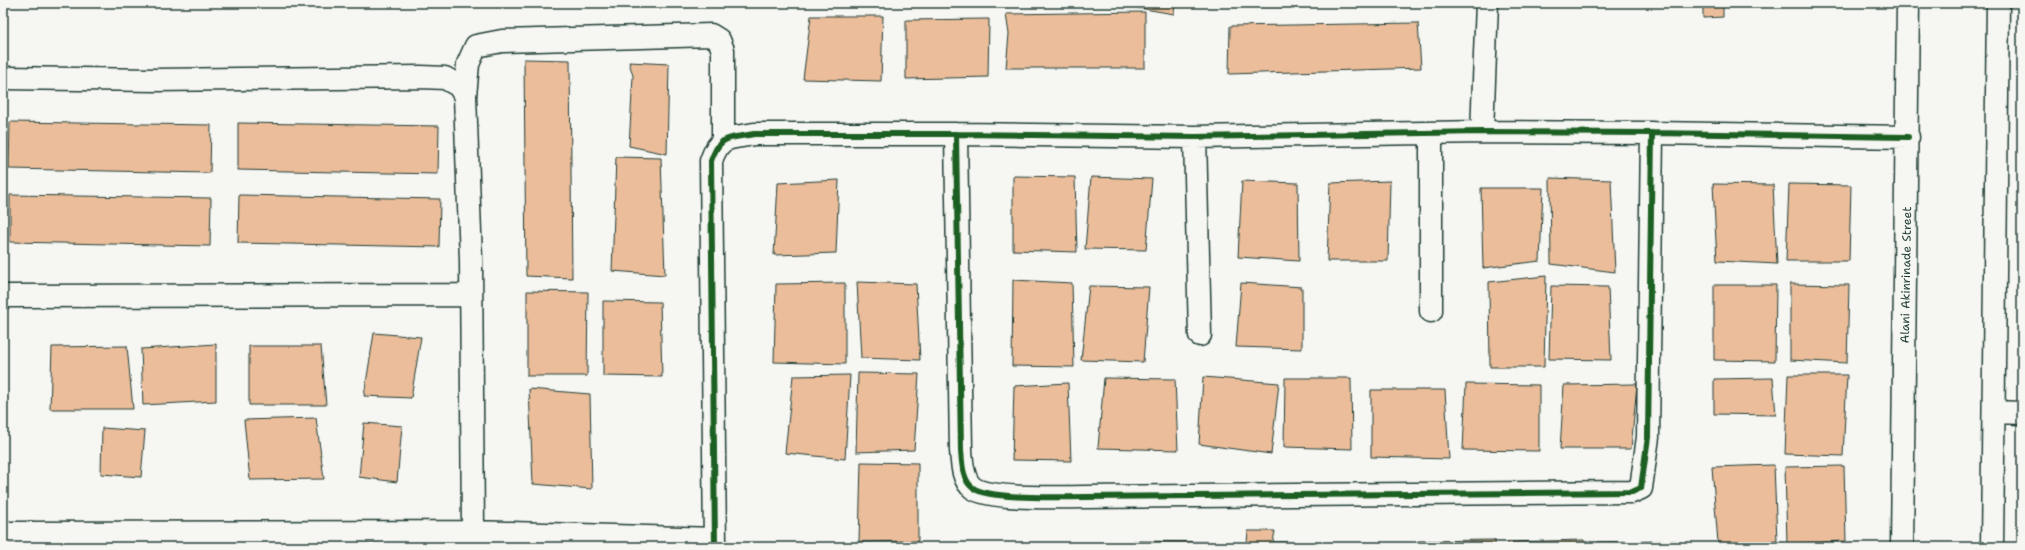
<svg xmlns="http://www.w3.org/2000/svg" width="2025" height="550" font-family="'Shantell Sans',sans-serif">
<rect width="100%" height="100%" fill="#f6f6f2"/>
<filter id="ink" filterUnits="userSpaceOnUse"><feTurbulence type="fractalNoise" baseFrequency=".025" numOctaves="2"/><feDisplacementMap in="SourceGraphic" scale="8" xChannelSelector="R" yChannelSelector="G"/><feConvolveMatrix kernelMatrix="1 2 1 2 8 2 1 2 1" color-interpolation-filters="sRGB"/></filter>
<g filter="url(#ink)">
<path fill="#ebbd9b" stroke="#1f3d34" d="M1134,3h41l-1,11 -41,-7z
M1235,3h50v4h-50z
M1703,3h20v14l-20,1z
M1145,12v56h-139l3,-34 -3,-20z
M811,16h72l-2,65 -78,-2z
M989,19l-1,58 -82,2v-59z
M1418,23l3,45 -192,6 1,-48z
M524,59l46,1 2,218 -46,-2z
M629,62l40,2 -2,90 -38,-8 4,-70z
M10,122l201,3 -1,48 -201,-4z
M238,123l201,3 -1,48 -200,-4z
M616,157l45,1 4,117 -53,-4z
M1013,176l62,1 2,75 -64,-2z
M1091,177l61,2 -6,71 -61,-1z
M1550,178l61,2 4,92 -64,-8z
M839,180l-3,73 -62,2 4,-72z
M1242,181l56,2 1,78 -61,-4z
M1390,181l-2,80h-61l3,-78z
M1713,184l60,1 4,79 -60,-3z
M1789,184l62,1 -2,76h-63z
M1481,188h62l-3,73 -57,7z
M10,195l201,3 -1,48 -200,-4z
M239,195l201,4 -1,48 -201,-4z
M1546,276l-2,91h-54l-1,-85z
M1013,280l59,3 2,84 -62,-1z
M857,282l59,2 4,76 -59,-2z
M845,283v81l-71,-2 2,-78z
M1241,283l61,4v62l-66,-2z
M1790,284l59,1 -2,78 -57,-3z
M1714,285h62l-1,76 -61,-1z
M1089,286l60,1 -6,75 -62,-2z
M1551,286l57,1 3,73 -62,-1z
M527,291l61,1 -1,84h-60z
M603,301l57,1 2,75 -59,-1z
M374,333l47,4 -10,61 -47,-2z
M216,344v57l-73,4 -2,-56z
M127,346l6,63h-83l2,-62z
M249,346h72l5,59h-77z
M858,373l61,1 -5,76 -58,2z
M850,375l-5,84 -60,-6 8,-77z
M1788,375h59l-4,81 -58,-2z
M1203,377l76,6 -8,71 -72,-10z
M1104,378l71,1 3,71 -80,-2z
M1285,378h66l1,71 -68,-2z
M1773,378l3,37 -62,-1v-35z
M1068,383l3,78 -59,-1 2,-74z
M1466,384l73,1v66l-76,-1z
M1637,384l-6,65h-71l4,-64z
M529,389l61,5 2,95 -59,-5z
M1371,390h74l4,69 -78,-2z
M316,418l8,61 -74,1 -6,-60z
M364,423l38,3 -5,56 -38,-5z
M102,428l43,3 -4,46 -40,-3z
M861,462l57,1v78l-59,1z
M1774,465l3,76 -59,2 -6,-76z
M1844,466l2,75 -59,3 -2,-77z
M1248,531h27l-2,11h19v5h-74v-4h29z
M1495,540v7h-77v-6z
M1584,540v7h-76v-5z
M1133,541l73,1v5h-74z
M1676,541v6h-78v-5z"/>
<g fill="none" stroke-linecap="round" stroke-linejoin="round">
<defs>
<path id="minor" d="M3,78l153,2 265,-3 24,1 14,8 6,10 6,164 2,272
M465,96l3,-32 8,-18 26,-5 209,-6 8,5 4,10v90
M1482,132l5,-129
M956,134l5,316c1,12 1,30 12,38 17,12 88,9 111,9l548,-5 9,-4 7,-51 4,-304
M1431,134v177
M1195,137l5,198
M3,296l467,-1
M1994,412l28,1
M3,533l470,-1 242,7
M715,547l-4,-386c9,-27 18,-22 43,-27h202l239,3 287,-5 170,1 256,4
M1902,547l6,-544
M1992,547l6,-544"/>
</defs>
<use href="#minor" stroke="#1f3d34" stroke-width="25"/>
<use href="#minor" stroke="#f6f6f2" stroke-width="22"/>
<defs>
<path id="cycleway" d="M956,134l5,316c1,12 1,30 12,38 17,12 88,9 111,9l548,-5 9,-4 7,-51 4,-304
M715,547l-4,-386c9,-27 18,-22 43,-27h202l239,3 287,-5 170,1 256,4"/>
</defs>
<use href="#cycleway" stroke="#f6f6f2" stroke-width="8"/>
<use href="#cycleway" stroke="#1b5e20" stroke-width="6"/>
</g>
</g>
<g text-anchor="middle" stroke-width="3" stroke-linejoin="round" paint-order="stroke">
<g font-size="12" fill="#1f3d34" stroke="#f6f6f2">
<text transform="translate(1906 275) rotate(-89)" y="4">Alani Akinrinade Street</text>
</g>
</g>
<rect width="2025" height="550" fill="none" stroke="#f6f6f2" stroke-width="16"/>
<rect x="8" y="8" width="2009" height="534" fill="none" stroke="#1f3d34" stroke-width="1.5" filter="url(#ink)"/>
</svg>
